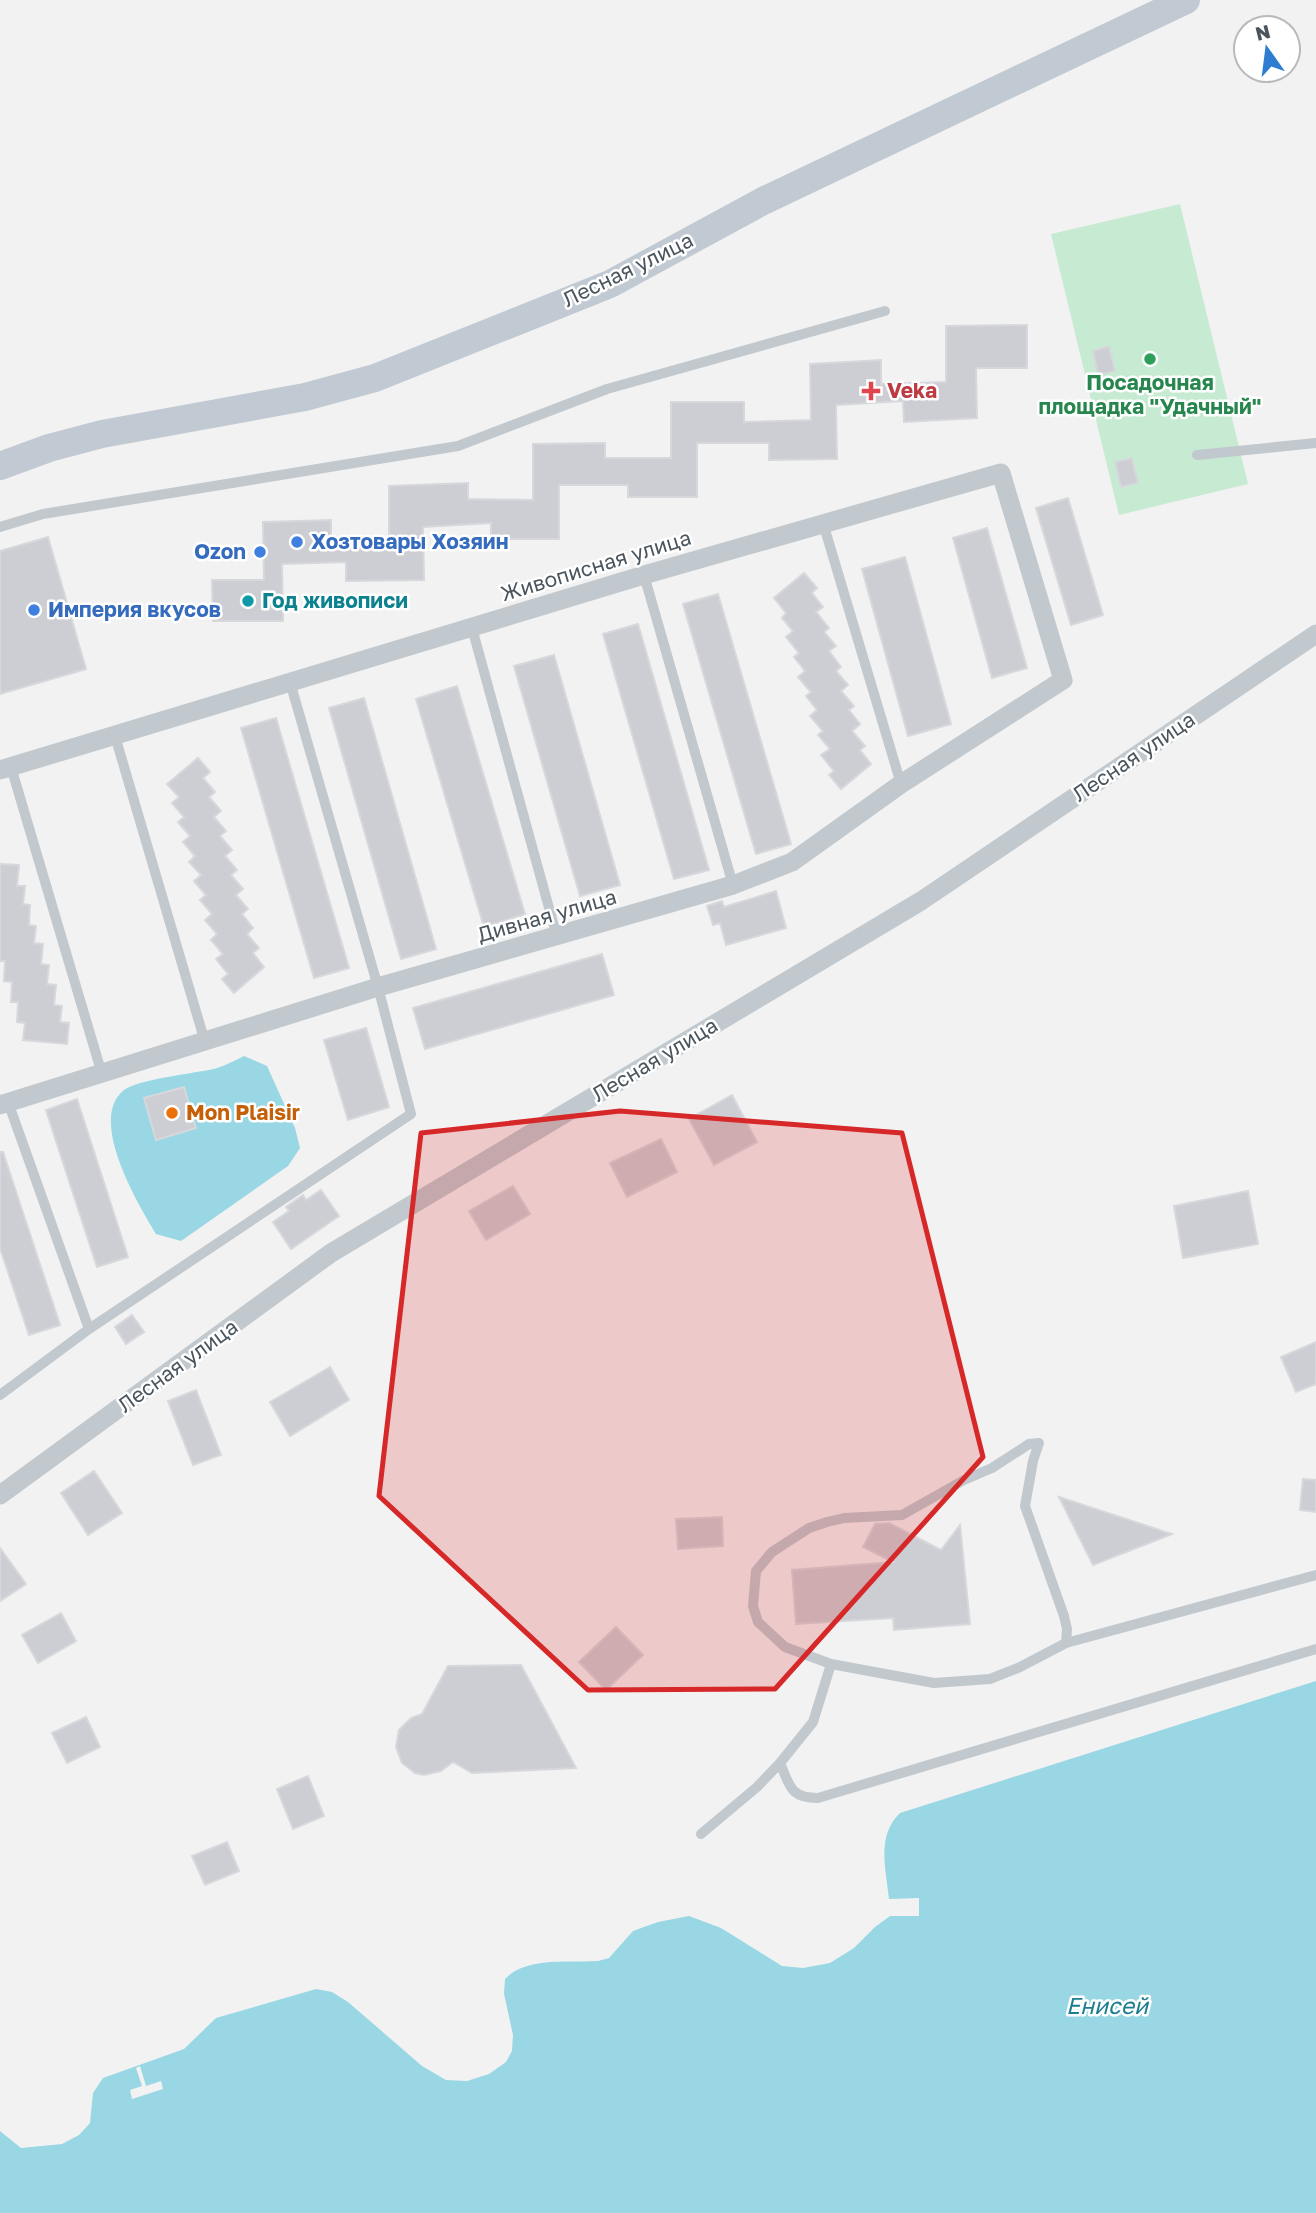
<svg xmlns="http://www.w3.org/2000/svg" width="1316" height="2213" font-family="'Golos Text',sans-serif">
<rect width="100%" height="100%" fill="#f3f2f2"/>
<path fill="#c6ebd2" d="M1180,204l68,280 -129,31 -68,-281z"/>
<path fill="#98d7e3" d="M244,1056l23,10 28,62 5,20 -12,18 -107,75 -25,-7c-18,-30 -69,-115 -32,-144 12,-10 71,-17 90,-21 10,-3 20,-8 30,-13z
M1316,1681v532h-1316v-82l21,17 41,-4 17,-9 11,-12 3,-30 10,-15 81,-29 32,-31 100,-29 16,3 16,10 74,64 24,14 21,1 22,-7 17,-12 6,-11 1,-16 -9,-41 1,-15c22,-23 63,-16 93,-18l11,-3 24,-27 25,-9 31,-6 32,12 61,38 21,2 27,-5 24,-15 21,-21 15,-11h29v-18l-30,1c-3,-30 -13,-63 11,-86z"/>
<path fill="#f3f2f2" d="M140,2066l6,20 15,-5 2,8 -31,10 -2,-9 12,-4 -6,-18z"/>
<path fill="#ccced3" stroke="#d6d8dc" stroke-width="2" d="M1027,325v43h-51l1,50 -73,4 -1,-21 -67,4 1,54 -68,1v-17h-72v54h-69v-12h-69v54h-68v-16l-68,4 1,53 -78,1v-19l-64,2 1,57h-70l-1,-41h52l-1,-58 68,-2v22l58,-1v-55l79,-3v16l65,1v-56l72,-1v15h66v-56h73v20l67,-2 -1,-56 71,-4v24l65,-2v-56z
M1109,346l6,25 -17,4 -5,-24z
M1132,458l6,25 -17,4 -6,-25z
M1068,498l35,117 -32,10 -35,-117z
M987,528l40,140 -35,10 -39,-140z
M48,537l38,132 -86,25v-143z
M905,557l46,167 -43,12 -46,-167z
M804,573l13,15 -5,5 11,14 -7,5 13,16 -5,4 12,14 -7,5 12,16 -5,4 12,14 -7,6 13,15 -5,4 11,14 -8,7 13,15 -5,4 11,14 -30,25 -12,-14 5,-4 -13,-16 9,-6 -12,-14 5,-4 -13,-15 7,-6 -11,-14 5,-4 -13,-15 7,-6 -11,-14 5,-4 -13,-16 7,-6 -11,-13 4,-5 -12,-15z
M718,594l73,250 -35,10 -73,-250z
M638,624l71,246 -35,9 -71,-245z
M554,655l66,230 -40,11 -66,-230z
M457,686l68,228 -41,13 -68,-228z
M364,698l72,251 -35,10 -72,-251z
M276,718l73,250 -35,10 -73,-250z
M198,758l12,14 -7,6 12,14 -6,5 12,14 -7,6 12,14 -6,5 12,14 -7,6 12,14 -6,5 12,14 -7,6 12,14 -6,5 11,14 -6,6 12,14 -6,5 11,14 -30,26 -12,-14 6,-5 -12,-15 7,-5 -12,-14 6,-6 -12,-14 7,-6 -12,-14 6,-5 -12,-14 7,-6 -12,-13 6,-6 -12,-14 7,-6 -12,-14 6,-5 -12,-14 7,-6 -12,-13z
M0,864l19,1 -2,21h8l-2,18 7,1 -1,20 7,1 -2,17 9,1 -2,20 8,1 -2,19 9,1 -2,20 8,1 -2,16 9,1 -2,21 -44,-4 2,-17 -8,-1 1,-20h-7l1,-20 -8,-1 1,-20h-5z
M776,891l10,37 -60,17 -6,-22 -7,2 -6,-19 15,-5 2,6z
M602,954l12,41 -189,54 -12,-41z
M366,1028l23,79 -41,13 -24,-80z
M184,1087l12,41 -40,12 -12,-42z
M732,1095l25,47 -43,23 -25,-46z
M77,1099l51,158 -31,10 -51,-157z
M661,1139l16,33 -50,25 -17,-34z
M0,1152h3l57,173 -31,10 -29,-87z
M513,1186l17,28 -44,26 -17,-29z
M321,1190l18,26 -48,33 -18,-27 16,-11 -3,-4 17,-12 3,5z
M1248,1191l10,53 -75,14 -9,-52z
M132,1315l12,17 -18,12 -11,-17z
M1316,1342v42l-20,8 -15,-35z
M330,1367l19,33 -59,36 -20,-34z
M196,1390l25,65 -28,10 -25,-64z
M94,1471l28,42 -34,22 -27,-42z
M1303,1479l13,1v32l-16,-2z
M1059,1497l113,37 -79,31z
M722,1517l1,29 -45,3 -2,-30z
M889,1523l52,27 19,-25 10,99 -76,6 -1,-12 -97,6 -4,-54 101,-8 -30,-15 12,-23z
M0,1548l26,36 -26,17z
M61,1613l15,28 -38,22 -16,-28z
M616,1627l27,28 -37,35 -27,-28z
M521,1665l55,103 -104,5 -19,-11 -12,9 -17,4 -9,-2 -13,-10 -6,-16 3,-17 12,-12 11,-4 26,-48z
M86,1717l14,30 -33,16 -15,-30z
M308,1776l16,40 -31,13 -16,-40z
M227,1842l12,29 -34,14 -13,-29z"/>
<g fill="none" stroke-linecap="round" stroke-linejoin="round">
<path stroke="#c1c9ce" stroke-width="10" d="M1197,455l119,-12
M823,523l78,261
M0,527l43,-13 415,-68 149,-57 278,-78
M644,575l89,310
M472,628l85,309
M115,736l90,306
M11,767l91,307
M8,1102l81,227
M0,1395l89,-66 322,-215 -33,-127 -88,-305
M831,1664l103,19 56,-4 28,-11 48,-25 250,-68
M780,1763c10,23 10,35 38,35l498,-149
M701,1834l56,-47 23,-24 33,-41 18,-58 -46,-17 -27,-25 -5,-16 3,-35 16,-19 37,-24 18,-6 17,-4 58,-3 62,-35 28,-12 37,-24 10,-1 -6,18 -8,45 39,110 3,13 -1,14"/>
<path stroke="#c1c9ce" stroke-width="19" d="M0,770l644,-195 357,-102 62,207 -162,104 -109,78 -59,23 -355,102 -378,118
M0,1495l331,-242 590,-352 395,-267"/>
<path stroke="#c1cad2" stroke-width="28" d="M0,466l49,-18 53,-14 203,-37 70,-19 235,-94 153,-83 423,-201"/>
</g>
<path fill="#d62828" fill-opacity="0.2" stroke="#d62828" stroke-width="5" stroke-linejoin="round" d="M620,1111l282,22 81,324 -208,232 -187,1 -209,-194 42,-363z"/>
<circle fill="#2e9e5b" stroke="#fff" stroke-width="2.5" cx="1150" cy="359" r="7"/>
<path fill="#e0444e" stroke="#fff" stroke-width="2.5" d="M867.5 380.5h7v7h7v7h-7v7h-7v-7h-7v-7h7z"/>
<g fill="#3f7fe0" stroke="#fff" stroke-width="2.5">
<circle cx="297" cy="542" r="7"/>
<circle cx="260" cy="552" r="7"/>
<circle cx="34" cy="610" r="7"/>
</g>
<circle fill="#0f9aa8" stroke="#fff" stroke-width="2.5" cx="248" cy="601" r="7"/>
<circle fill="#e8710a" stroke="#fff" stroke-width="2.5" cx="172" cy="1113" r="7"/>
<g text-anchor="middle" stroke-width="5" stroke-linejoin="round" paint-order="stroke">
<g font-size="21" fill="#4b555d" stroke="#fff">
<text transform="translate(628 270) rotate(-26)" y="7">Лесная улица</text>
<text transform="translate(596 566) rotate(-17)" y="7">Живописная улица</text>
<text transform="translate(1134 757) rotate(-34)" y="7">Лесная улица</text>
<text transform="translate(547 916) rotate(-16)" y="7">Дивная улица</text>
<text transform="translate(655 1060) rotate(-31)" y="7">Лесная улица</text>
<text transform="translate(178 1366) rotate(-36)" y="7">Лесная улица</text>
</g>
<g font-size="21" font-weight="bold" fill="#27864d" stroke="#fff">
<text x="1150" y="390">Посадочная<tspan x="1150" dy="24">площадка "Удачный"</tspan></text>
</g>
<g font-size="21" font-weight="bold" fill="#be3a42" stroke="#fff" text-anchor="start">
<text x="887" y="398">Veka</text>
</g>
<g font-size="21" font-weight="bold" fill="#366cbe" stroke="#fff" text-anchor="start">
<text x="311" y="549">Хозтовары Хозяин</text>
<text x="246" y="559" text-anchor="end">Ozon</text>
<text x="48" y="617">Империя вкусов</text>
</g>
<g font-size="21" font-weight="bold" fill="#0d838f" stroke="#fff" text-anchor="start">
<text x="262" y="608">Год живописи</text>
</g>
<g font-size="21" font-weight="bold" fill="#c56008" stroke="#fff" text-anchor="start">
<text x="186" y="1120">Mon Plaisir</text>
</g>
<g font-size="23" font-style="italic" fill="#1c7e90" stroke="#fff">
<text x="1107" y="2014">Енисей</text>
</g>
</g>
<g transform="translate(1267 49) rotate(346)"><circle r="33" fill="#ffffff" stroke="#b7bbbe" stroke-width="2"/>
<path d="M0-5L12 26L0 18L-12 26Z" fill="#2e7dd1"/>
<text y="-10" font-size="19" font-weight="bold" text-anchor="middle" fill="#4b555d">N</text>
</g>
</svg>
